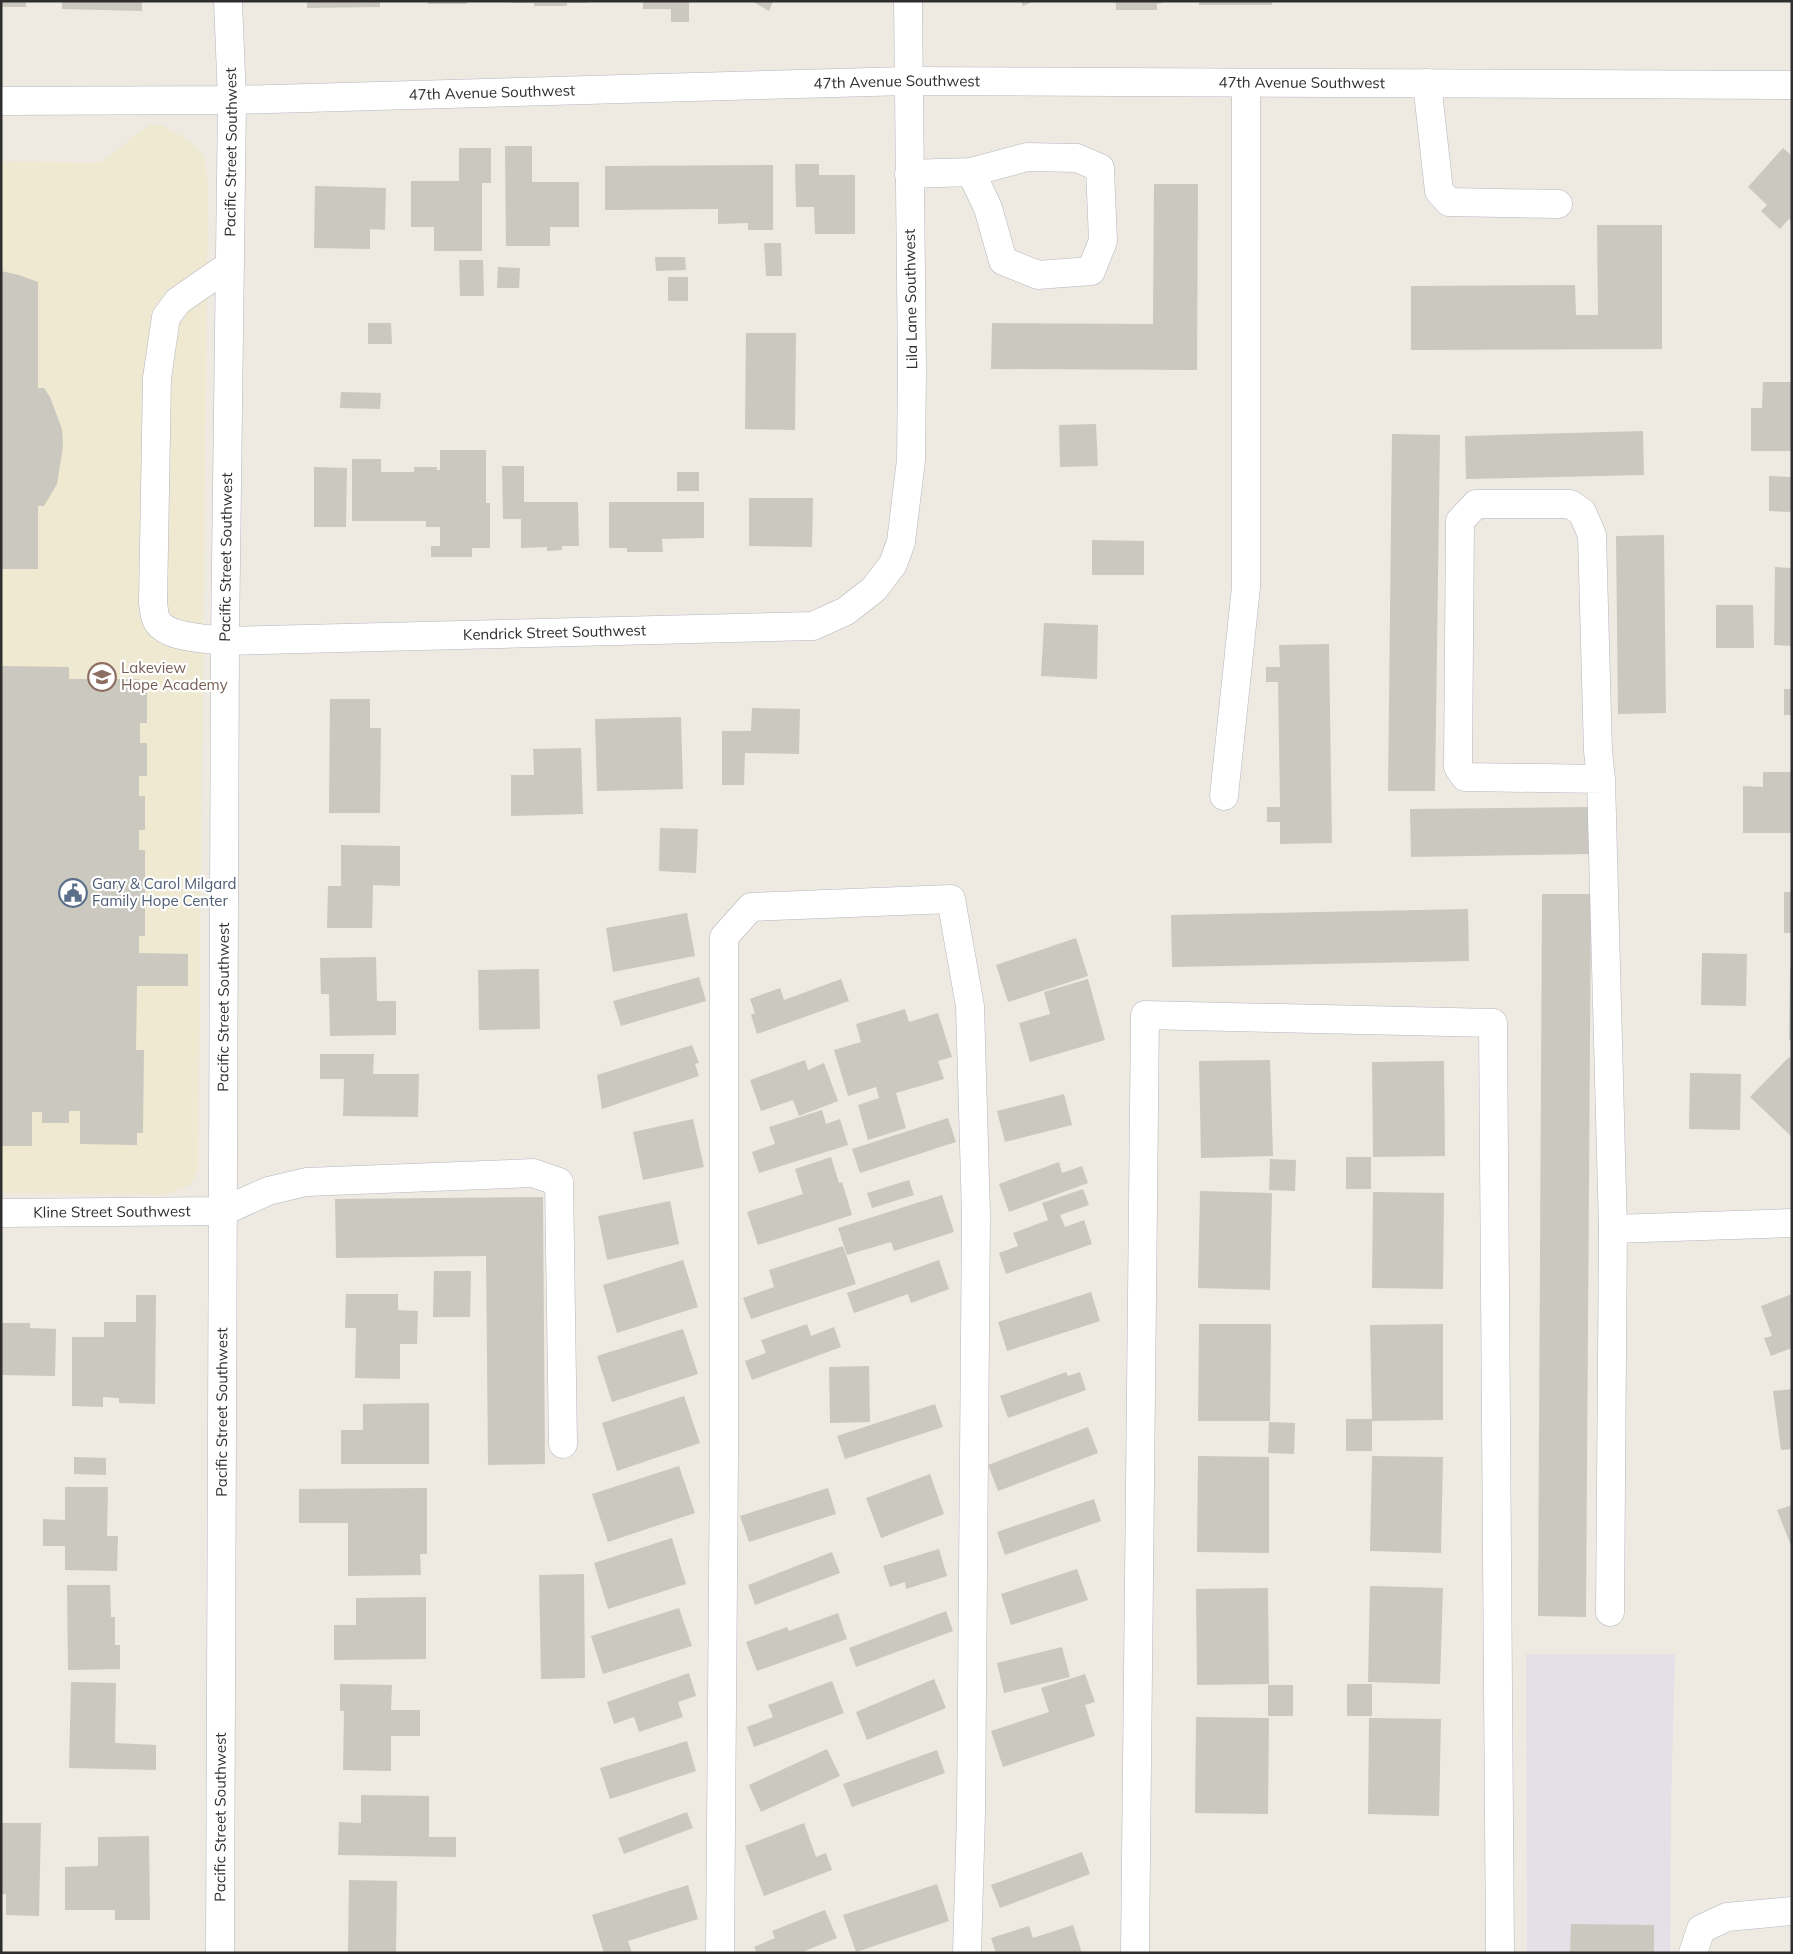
<svg xmlns="http://www.w3.org/2000/svg" width="1793" height="1954" font-family="Mulish,sans-serif">
<rect width="100%" height="100%" fill="#eeeae1"/>
<path fill="#e3e1e7" d="M1526,1654h149l-4,155 -1,144h-143z"/>
<path fill="#efe9d1" d="M149,125h14l28,18 13,13 4,29 -10,984 -7,16 -28,10 -162,-2v-1032l99,2z"/>
<path fill="#cac8bf" d="M1,1h25v6h-25z
M62,1h80v10l-80,-2z
M307,1h73v6l-73,1z
M428,1h40l-1,3h-39z
M511,1h77v2h-21v3h-33v-3h-23z
M643,1h46v21h-18v-13h-28z
M752,1h21l-4,10z
M1021,1h13l-11,5z
M1114,1h48v2l-5,1v6h-41v-7h-2z
M1199,1h73v4h-73z
M505,146h27v36h47v45h-29v19h-44z
M459,148h32v35h-9v68h-48v-24h-23v-46h48z
M1783,148l9,8v66l-3,-3 -9,10 -19,-18 6,-6 -19,-18z
M795,164h24v11h36v59h-40l-1,-27h-18z
M773,165v65h-25v-7l-30,1v-15l-113,1v-44z
M1154,184h44l-1,186 -206,-1 1,-46 161,1z
M315,186l71,2 -1,42 -15,-1v20l-56,-1z
M1597,225h65v124l-251,1v-64l164,-1 1,30h22z
M764,243h17l1,33h-16z
M655,257h30l1,13 -30,1z
M459,260h24l1,36h-24z
M498,267l22,1 -1,20h-22z
M1,271l18,4 19,7v106h6l6,9 12,32 1,18 -6,37 -13,22h-6v63h-37z
M668,277h20v24h-20z
M368,323h23l1,21h-24z
M746,333h50l-1,97 -50,-1z
M1763,382h29v69h-41v-43h11z
M341,392l40,1 -1,16 -40,-1z
M1096,424l2,42 -38,1 -1,-42z
M1643,431l1,44 -178,4 -1,-43z
M1392,434l48,1 -5,356h-47z
M440,450h46v53h4v45h-18v9h-41v-11h9v-19h-14v-6h-74v-62h29v13h33v-5h23v3h3z
M502,466h22v36h54l1,44h-17v4l-15,1v-4l-26,1v-29h-18z
M314,467l33,1 -1,59h-32z
M677,472h22v19h-22z
M1769,476l23,1v35l-23,-1z
M749,498h64l-1,49 -63,-1z
M609,502h95v36l-42,1 1,13h-36v-4h-18z
M1664,535l2,178 -48,1 -2,-178z
M1092,540l52,1v34h-52z
M1775,567l17,1v78l-18,-1z
M1716,605h37l1,43h-38z
M1044,623l54,2 -1,54 -56,-3z
M1329,644l3,199 -52,1v-22h-13v-15h13l-2,-125h-12v-15h14l-1,-22z
M1,666l68,1v12h70v13h8v31h-7v20h7v33h-8v20h6v34h-6v20h6v86h-6v17l49,1v32h-51l-1,64h8l-1,83h-6v12l-57,-1v-33h-11v12h-27v-11h-10v34h-31z
M1784,689h8v26h-8z
M330,699h40v29h11l-1,85h-51z
M752,708l48,1 -1,45 -54,-1 -1,32h-22v-54h29z
M681,717l2,72 -86,2 -2,-72z
M581,748l2,66 -72,2v-41h23l-1,-26z
M1763,772h29v61h-49v-47l20,1z
M1589,807l1,47 -179,3 -1,-48z
M660,828l38,1 -2,44 -37,-2z
M341,845l59,1v40l-27,-1 -1,43h-45l1,-42h13z
M1784,892h8v41h-8z
M1542,894h49l-5,723 -48,-1z
M1468,909l1,52 -297,6 -1,-52z
M687,913l8,43 -82,16 -7,-44z
M1076,938l12,38 -80,26 -12,-37z
M1702,953l45,1 -1,52 -45,-1z
M376,957l1,44h19v34l-66,1 -1,-42h-8l-1,-36z
M1790,968h2v73l-3,-1z
M539,969l1,60 -61,1 -1,-60z
M699,977l7,24 -85,25 -8,-25z
M841,979l8,22 -92,33 -6,-19 4,-2 -5,-14 30,-11 4,12z
M1088,979l17,61 -75,22 -11,-39 31,-9 -6,-22z
M905,1009l4,13 29,-9 14,44 -14,4 6,18 -48,14 10,35 -38,12 -10,-35 21,-7 -3,-11 -28,9 -14,-46 27,-8 -5,-18z
M692,1045l7,18 -4,1 4,12 -97,33 -5,-34z
M320,1054h54l-1,20h46l-1,43 -75,-1 1,-37h-24z
M1789,1057l3,3v77l-42,-40z
M805,1060l3,10 16,-7 14,38 -39,15 -6,-16 -32,11 -11,-31z
M1270,1060l3,96 -72,2 -2,-97z
M1444,1061l1,95 -72,1 -1,-95z
M1690,1073l51,1 -1,56 -51,-1z
M1064,1094l8,31 -67,17 -8,-31z
M822,1110l4,14 14,-5 8,26 -89,28 -7,-21 23,-8 -6,-17z
M948,1118l8,24 -96,31 -8,-24z
M693,1119l11,48 -61,13 -10,-48z
M831,1157l8,26 3,-1 10,33 -94,30 -11,-33 56,-18 -8,-25z
M1346,1157h25v32h-25z
M1270,1159l26,1 -1,31 -26,-1z
M1059,1162l3,11 20,-7 6,17 -79,29 -10,-28z
M909,1180l5,15 -42,13 -5,-15z
M1083,1189l6,16 -29,10 5,12 19,-7 8,24 -86,30 -7,-21 19,-7 -5,-13 35,-13 -6,-17z
M1200,1191l72,2 -2,97 -72,-2z
M1373,1192l71,1 -1,96 -71,-1z
M942,1195l12,37 -60,19 -3,-9 -44,13 -9,-27z
M543,1197l2,267 -57,1 -2,-209 -150,2 -1,-59z
M670,1201l9,43 -72,16 -9,-44z
M843,1246l13,38 -105,35 -8,-21 31,-11 -5,-17z
M683,1260l15,47 -81,26 -14,-48z
M939,1260l10,29 -38,14 -3,-9 -54,19 -7,-20z
M434,1271h37l-1,46h-37z
M1091,1292l9,29 -93,30 -9,-29z
M346,1294h52v16l20,1 -1,33h-17v35l-45,-1 1,-50h-11z
M1792,1294v54l-21,8 -7,-18 8,-2 -11,-30z
M136,1295h20l-1,109 -36,-1v-5l-16,-1v10l-31,-1v-69h32v-15h32z
M1,1323h29v5l26,1 -1,47 -54,-1z
M807,1324l4,12 23,-9 7,20 -89,33 -7,-19 21,-8 -5,-13z
M1199,1324h72l-1,97h-72z
M1443,1324v96l-71,1v30h-26v-32h26l-2,-94z
M683,1329l15,45 -86,28 -15,-46z
M869,1366l1,56 -40,1 -1,-56z
M1066,1372l2,4 12,-4 6,18 -78,28 -8,-22z
M1792,1389v60l-11,1 -8,-59z
M684,1396l16,47 -83,28 -15,-48z
M429,1403v61h-88v-34h22v-26z
M935,1404l8,23 -98,32 -8,-23z
M1269,1422l26,1 -1,31 -26,-1z
M1088,1427l10,26 -100,38 -10,-26z
M1198,1456l71,1v96l-72,-1z
M1372,1456l71,1 -2,96 -71,-2z
M74,1457l32,1v17l-32,-1z
M679,1466l16,47 -87,29 -16,-48z
M930,1474l14,40 -63,24 -15,-40z
M65,1487h43l-1,49h11l-1,35 -52,-1v-24h-22v-27l22,1z
M427,1488v66h-7l1,21 -73,1v-53h-49v-34z
M828,1488l8,26 -87,28 -9,-26z
M1094,1499l7,22 -96,34 -8,-23z
M1792,1505v43l-15,-38z
M672,1538l14,46 -78,25 -14,-46z
M939,1549l8,27 -41,13 -1,-7 -15,5 -7,-21z
M832,1552l8,21 -85,32 -7,-20z
M1077,1569l11,31 -77,25 -10,-31z
M584,1574l1,104 -44,1 -2,-104z
M67,1585h43l1,32h4v28h5v24l-52,1z
M1370,1586l73,2 -3,96 -72,-2z
M1268,1588l1,96 -72,1 -1,-96z
M426,1597v62l-92,1v-35h22v-27z
M679,1608l13,38 -89,28 -12,-38z
M946,1611l7,20 -97,36 -7,-19z
M838,1613l9,26 -90,32 -11,-29 41,-15 2,4z
M1062,1647l8,30 -66,16 -7,-30z
M689,1673l7,23 -18,6 5,15 -44,15 -5,-15 -20,7 -7,-22z
M1085,1674l10,28 -10,3 10,31 -92,31 -12,-36 58,-19 -8,-24z
M934,1679l12,29 -79,32 -11,-28z
M832,1681l12,32 -90,34 -7,-20 26,-10 -5,-12z
M71,1682l45,1 -1,60 41,2v25l-87,-2z
M340,1684l52,1 -1,25h29v26h-29v35l-48,-1 1,-59h-4z
M1347,1684h25v32h-25z
M1268,1685h25v31h-25z
M1196,1717l73,1 -1,96 -73,-1z
M1369,1718l72,1 -2,97 -71,-2z
M687,1741l9,30 -86,28 -10,-31z
M827,1749l13,27 -79,36 -12,-27z
M937,1750l8,23 -93,34 -9,-23z
M361,1795l68,1v41h27v20l-118,-2 1,-33 22,1z
M687,1812l6,16 -69,26 -6,-16z
M1,1823h40l-2,93 -33,-1v-21h-5z
M804,1823l12,34 10,-4 6,17 -68,26 -19,-50z
M149,1836l1,84h-35v-10h-50v-43l33,-1v-29z
M1082,1852l8,22 -90,34 -9,-23z
M349,1880l48,1 -1,72h-48z
M937,1884l12,37 -93,31 -13,-37z
M688,1885l10,34 -70,22 4,12h-28l-12,-38z
M825,1910l12,28 -37,15h-43l-3,-6 21,-9 -3,-7z
M1571,1924l83,1v28h-84z
M1073,1925l9,28h-86l-5,-15 38,-12 4,12z"/>
<g fill="none" stroke-linecap="round" stroke-linejoin="round">
<defs>
<g id="minor">
<path d="M1427,83l12,108 10,11 109,2"/>
<path id="s1" d="M1,101l231,-1 676,-19 884,4"/>
<path d="M909,174l62,-2 56,-15 50,1 23,10 3,73 -12,30 -53,4 -35,-14 -15,-53 -17,-36"/>
<path id="s2" d="M230,265l-52,36 -12,16 -9,61 -4,225c1,5 1,12 3,16 9,20 50,19 69,22l588,-15 33,-15 28,-22 19,-25 8,-22 10,-82 1,-89 -4,-370"/>
<path d="M1601,779l-136,-2 -7,-10 2,-246 16,-17h94l12,8 10,23 6,216 3,28 12,450 -3,383"/>
<path d="M1224,796l22,-209v-504"/>
<path id="s3" d="M1,1213l223,-2 44,-20 38,-9 227,-9 26,9 4,262"/>
<path d="M1613,1229l179,-6"/>
<path id="s4" d="M220,1953l5,-1312 7,-541 -4,-99"/>
<path d="M720,1953l4,-497v-519l27,-30 200,-8 19,107 6,209 -5,599 -4,139"/>
<path d="M1135,1953l10,-938 348,8 7,930"/>
<path d="M1693,1953l8,-24 26,-12 65,-6"/>
</g>
</defs>
<use href="#minor" stroke="#b4b5c0" stroke-width="29"/>
<use href="#minor" stroke="#fff" stroke-width="28"/>
</g>
<defs>
<symbol id="school-ring" viewBox="-11 -11 22 22"><circle r="9.5" fill="#fff" stroke="#8d6e63" stroke-width="1.5"/><path d="M0-5L7-2L0 1L-7-2ZM-4 1L0 2.5L4 1V4Q0 6-4 4Z" fill="#8d6e63"/></symbol>
<symbol id="civic-ring" viewBox="-11 -11 22 22"><circle r="9.5" fill="#fff" stroke="#5c6f8a" stroke-width="1.5"/><path d="M-.6-6.5H3V-4.5H.6V-3L4-1V1h2V6H-6V1h2V-1L-.6-3ZM-1.2 2.5V6h2.4V2.5Z" fill="#5c6f8a"/></symbol>
</defs>
<g fill-rule="evenodd">
<use href="#school-ring" x="86" y="661" width="32" height="32"/>
<use href="#civic-ring" x="57" y="877" width="32" height="32"/>
</g>
<g text-anchor="middle" stroke-width="4.5" stroke-linejoin="round" paint-order="stroke">
<g font-size="15" fill="#2e2e2e" stroke="#fff">
<text dy="5" stroke="none"><textPath href="#s1" startOffset="896">47th Avenue Southwest</textPath></text>
<text dy="5" stroke="none"><textPath href="#s1" startOffset="1301">47th Avenue Southwest</textPath></text>
<text dy="5" stroke="none"><textPath href="#s1" startOffset="491">47th Avenue Southwest</textPath></text>
<text dy="5" stroke="none"><textPath href="#s4" startOffset="1801">Pacific Street Southwest</textPath></text>
<text transform="translate(911 299) rotate(-91)" y="5">Lila Lane Southwest</text>
<text dy="5" stroke="none"><textPath href="#s4" startOffset="1396">Pacific Street Southwest</textPath></text>
<text dy="5" stroke="none"><textPath href="#s2" startOffset="791">Kendrick Street Southwest</textPath></text>
<text dy="5" stroke="none"><textPath href="#s4" startOffset="946">Pacific Street Southwest</textPath></text>
<text dy="5" stroke="none"><textPath href="#s3" startOffset="111">Kline Street Southwest</textPath></text>
<text dy="5" stroke="none"><textPath href="#s4" startOffset="541">Pacific Street Southwest</textPath></text>
<text dy="5" stroke="none"><textPath href="#s4" startOffset="136">Pacific Street Southwest</textPath></text>
</g>
<g font-size="15" fill="#785e54" stroke="#fff" text-anchor="start">
<text x="121" y="673">Lakeview<tspan x="121" dy="17">Hope Academy</tspan></text>
</g>
<g font-size="15" fill="#4e5e75" stroke="#fff" text-anchor="start">
<text x="92" y="889">Gary &amp; Carol Milgard<tspan x="92" dy="17">Family Hope Center</tspan></text>
</g>
</g>
<rect width="1793" height="1954" fill="none" stroke="#2e2e2e" stroke-width="5"/>
</svg>
